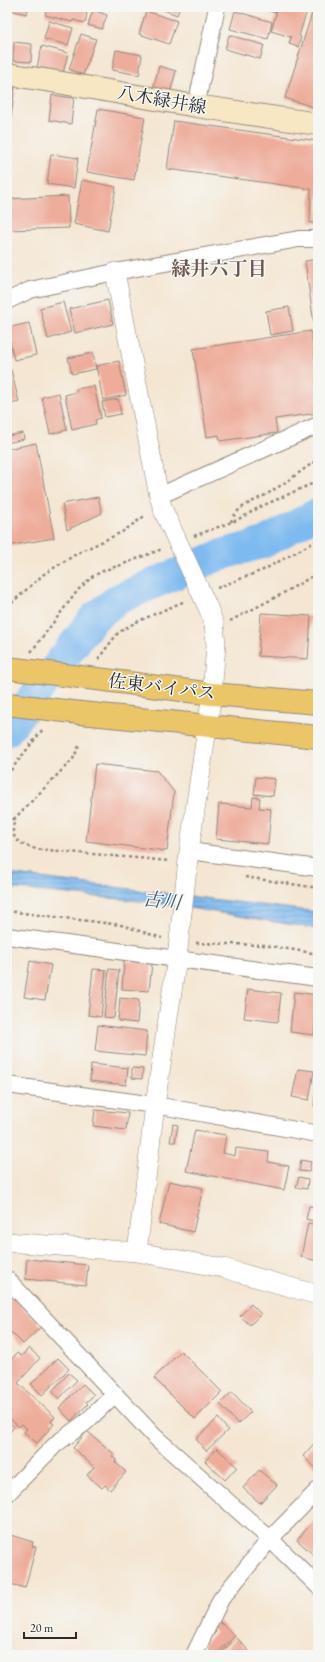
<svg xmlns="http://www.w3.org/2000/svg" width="325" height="1662" font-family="'EB Garamond','Noto Serif JP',serif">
<defs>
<pattern id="water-rules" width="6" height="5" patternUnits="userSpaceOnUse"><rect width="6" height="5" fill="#7dbaf0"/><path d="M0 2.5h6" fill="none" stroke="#6797c3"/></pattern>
</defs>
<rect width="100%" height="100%" fill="#f6f6f2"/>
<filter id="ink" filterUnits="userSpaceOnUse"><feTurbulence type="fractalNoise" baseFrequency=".025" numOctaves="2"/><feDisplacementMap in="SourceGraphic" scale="8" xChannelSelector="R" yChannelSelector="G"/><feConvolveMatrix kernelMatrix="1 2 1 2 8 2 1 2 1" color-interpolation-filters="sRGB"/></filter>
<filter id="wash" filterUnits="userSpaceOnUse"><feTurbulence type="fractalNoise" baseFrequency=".012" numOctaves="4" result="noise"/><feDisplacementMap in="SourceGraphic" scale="16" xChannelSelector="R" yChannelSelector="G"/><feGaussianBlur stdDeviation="0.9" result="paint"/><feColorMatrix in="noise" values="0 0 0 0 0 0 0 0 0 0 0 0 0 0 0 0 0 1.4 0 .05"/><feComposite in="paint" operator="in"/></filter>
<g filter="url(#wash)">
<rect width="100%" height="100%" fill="#f4e6d2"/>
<path fill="url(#water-rules)" stroke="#54728e" d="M7,874l311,38v17l-158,-26 -153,-15z"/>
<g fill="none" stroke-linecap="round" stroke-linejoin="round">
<path stroke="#7dbaf0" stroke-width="31" d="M7,731l87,-113 24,-19 102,-44 43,-12 55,-30"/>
</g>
<g id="blocks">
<path fill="#eead9b" d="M11,7h18l-3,7 -16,-4z
M47,7h37l4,1 -3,15 -12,-3 -1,2 -27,-7z
M156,7h24l-3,8z
M253,7h24l-1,6z
M278,7h30l-9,29 2,1 -3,10 -9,-3 2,-7 -20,-6z
M314,7h4v82l-5,18 -28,-9z
M93,10l14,5 -5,14 -14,-4z
M146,11l31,10 -8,23 -30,-10z
M235,11l37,11 -4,17 -38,-10z
M49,21l24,7 -5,17 -24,-6z
M81,34l15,5 -13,36 -14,-6z
M229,35l35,10 -4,14 -35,-10z
M14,42l18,2 -1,18 -18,-1z
M42,46l26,7 -5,21 -26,-7z
M116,50l26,5 -3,20 -27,-5z
M159,66l17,5 -6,22 -17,-4z
M9,86h6l-7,56 -1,-40z
M52,95l22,3 -3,26 -22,-4z
M98,109l47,8 -11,63 -47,-8z
M174,121l144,20v82h-8l1,-34 -144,-20z
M51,154l27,4 -4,30 -27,-4z
M82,180l34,7 -8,44 -34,-7z
M68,196l1,32 -62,2v-31z
M318,259v86h-1l-12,-84z
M108,300l5,24 -38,9 -6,-24z
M63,302l8,30 -23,7 -8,-31z
M289,307l4,24 -23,4 -4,-24z
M29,323l7,32 -22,5 -7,-32z
M311,331l7,44v38l-43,6 2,14 -57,8 -1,-6 -12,2 -14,-88z
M93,353l3,16 -24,5 -4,-16z
M119,361l7,34 -23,5 -7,-34z
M11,370l8,32 -12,3v-34z
M94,386l7,32 -6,2 1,4 -24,6 -7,-35 11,-3v-3z
M59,393l8,37 -17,4 -8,-37z
M118,399l3,15 -16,3 -3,-15z
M23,433l1,6 -17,4v-7z
M36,443l18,95 -47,8v-97z
M98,497l4,16 -35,17 -5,-26z
M261,613l50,3 -3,43 -50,-3z
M95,764l62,7 17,21 -7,59 -81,-10z
M256,777l19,2 -2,17 -19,-2z
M253,797l7,1 -1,10 12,1 -3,35 -52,-5 3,-35 33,3z
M30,961l21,4 -6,35 -21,-3z
M124,961l28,2 -3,28 -27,-2z
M93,969l13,1 -5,47 -13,-2z
M109,969l10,1 -5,48 -10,-1z
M248,989l33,4 -3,29 -34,-4z
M294,992l24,3 -4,40 -24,-3z
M120,998l19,2 -2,23 -19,-2z
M98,1025l49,6 -2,25 -50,-5z
M91,1064l37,4 -2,17 -36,-4z
M132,1068l11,1 -1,10 -10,-1z
M298,1069l16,2 -5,29 -17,-3z
M317,1084h1v23l-4,-1z
M95,1110l33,3 -2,17 -33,-4z
M173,1124l5,1 -3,17h-5z
M195,1130l31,5 -3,18 12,3 1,-8 33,4 -1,10 21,4 -5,24 -98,-19z
M301,1160l10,2 -2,10 -10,-1z
M299,1177l9,2 -1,10 -11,-2z
M169,1181l34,7 -10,44 -34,-8z
M309,1206l8,1 -3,14 -8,-2z
M308,1223l10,2v36l-17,-4z
M27,1259l61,6 -2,20 -61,-6z
M9,1294l33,32 -19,18 -16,-16v-33z
M251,1304l10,10 -11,11 -10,-9z
M29,1348l11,10 -22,25 37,34 -4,5 3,2 -17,19 -13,-11 3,-3 -5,-5 -3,3 -12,-11 4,-5 -4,-3v-44l10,-11 4,3z
M181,1351l41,41 -27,27 -41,-41z
M58,1358l11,11 -27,26 -11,-11z
M69,1373l8,7 -18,19 -7,-8z
M83,1384l11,11 -8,7 2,2 -17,17 -12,-13z
M232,1392l19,20 -13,12 -18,-20z
M218,1418l10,12 -22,21 -10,-12z
M7,1421l7,6 -7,8z
M87,1431l27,23 -2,2 4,4 -1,2 11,10 -16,18 -5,-5 -3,3 -15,-13 7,-8 -21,-19z
M318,1439v31l-15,-14z
M217,1448l20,19 -12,13 -20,-19z
M259,1470l18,15 -17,18 -17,-15z
M318,1516v40l-1,2 -20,-18z
M7,1534l26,8 -1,4 4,1 -11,41 -18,-5z
M213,1622h7l15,14 -20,19 -11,-12 12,-11 -4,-2z
M237,1638l13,14 -4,3h-25l-2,-1z"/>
</g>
</g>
<g filter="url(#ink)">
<use href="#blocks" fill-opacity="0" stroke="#90887e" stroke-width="1"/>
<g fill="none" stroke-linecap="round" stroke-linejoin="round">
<defs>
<path id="minor" d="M196,106l21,-99
M7,301l23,-11 85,-18 184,-33h19
M159,496l159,-71
M189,851l129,17
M7,936l311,42
M7,1085l148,20 163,29
M7,1279l147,157 116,103 48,47
M7,1494l49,-50 30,-22 29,-28
M194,1655l27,-56 49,-60 48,-49"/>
<path id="tertiary" d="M115,272l44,224 5,16
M7,1242l130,10 86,16 95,27
M137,1252l18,-147 22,-147 12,-107 23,-157 4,-49 -2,-21"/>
<path id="secondary" d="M7,74l44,7 145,25 122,18"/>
<path id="trunk" d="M105,680l107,14 106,9
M81,713l237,24"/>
</defs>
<use href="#minor" stroke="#90887e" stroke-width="18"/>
<use href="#tertiary" stroke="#90887e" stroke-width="20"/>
<use href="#secondary" stroke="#90887e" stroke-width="24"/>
<use href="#trunk" stroke="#90887e" stroke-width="24"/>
<path stroke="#90887e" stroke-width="2.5" stroke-dasharray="3 3" stroke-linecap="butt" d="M231,522c5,-17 28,-22 41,-31 16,-10 31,-21 46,-32
M194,536l43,-16 23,-13 58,-26
M217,588l46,-18 55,-30
M7,607l37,-33 34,-21 44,-21 24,-17
M230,621l50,-26 38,-22
M31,652l47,-62 15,-14 12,-6 16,-5 41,-16
M98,659l20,-26 16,-10 51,-22
M79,746l-6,13 -58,59c-6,21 2,25 21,31l134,12
M7,775l36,-46
M7,823l8,-5
M245,877l73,11
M7,911l114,14 41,13
M196,943l68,2 54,9"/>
<use href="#minor" stroke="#fff" stroke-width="16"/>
<use href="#tertiary" stroke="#fff" stroke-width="19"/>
<use href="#secondary" stroke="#f7e8c3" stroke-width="22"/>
<use href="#trunk" stroke="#ebc669" stroke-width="22"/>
<defs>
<path id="tertiary-bridge" d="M164,512l45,98 5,14"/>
<path id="trunk-bridge" d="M7,668l98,12
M7,704l74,9"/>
</defs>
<use href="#tertiary-bridge" stroke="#90887e" stroke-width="20" stroke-linecap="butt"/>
<use href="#trunk-bridge" stroke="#90887e" stroke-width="24" stroke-linecap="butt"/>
<use href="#tertiary-bridge" stroke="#fff" stroke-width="19"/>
<use href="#trunk-bridge" stroke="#ebc669" stroke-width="22"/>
</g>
</g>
<g text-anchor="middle" stroke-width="3" stroke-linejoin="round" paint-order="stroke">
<g font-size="18" fill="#2b2b2b" stroke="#f6f6f2">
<text transform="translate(162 100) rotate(10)" y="6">八木緑井線</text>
<text transform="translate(162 687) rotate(7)" y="6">佐東バイパス</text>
</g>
<g font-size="19" font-weight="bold" fill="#6f5852" stroke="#f6f6f2">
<text x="219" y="275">緑井六丁目</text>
</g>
<g font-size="19" font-style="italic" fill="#445666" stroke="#f6f6f2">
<text transform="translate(162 900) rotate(7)" y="7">古川</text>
</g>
</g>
<rect width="325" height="1662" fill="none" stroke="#f6f6f2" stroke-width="24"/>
<path d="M24 1632v6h52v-6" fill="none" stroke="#2b2b2b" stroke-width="2"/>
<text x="30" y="1632" font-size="12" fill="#2b2b2b" stroke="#f6f6f2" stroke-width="3" paint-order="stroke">20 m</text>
</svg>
